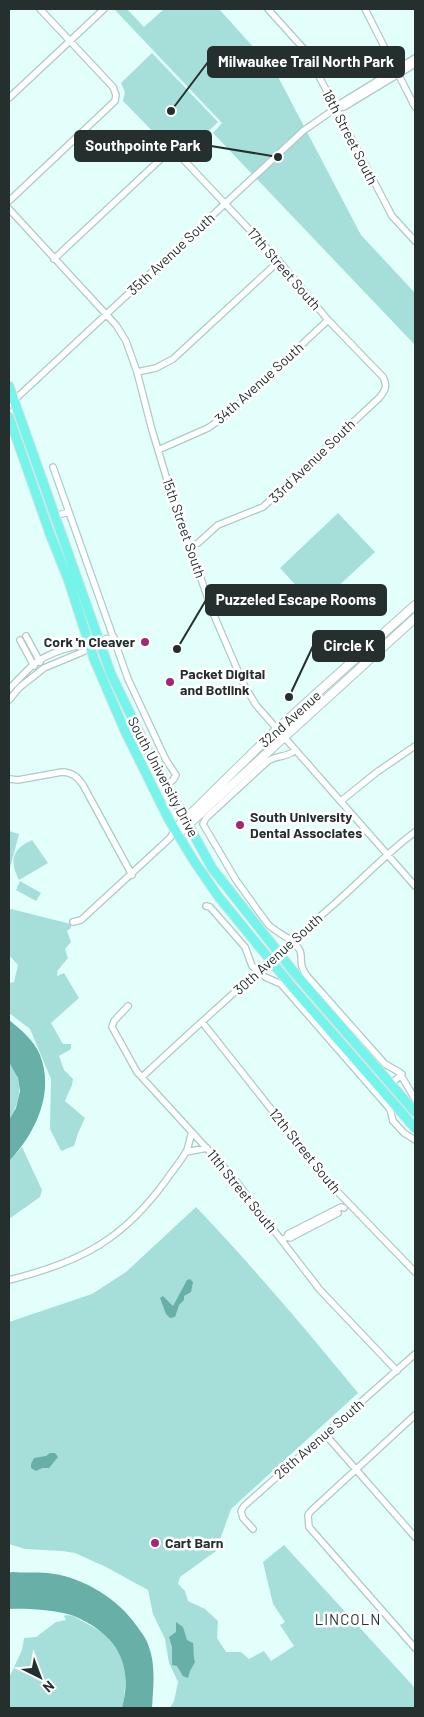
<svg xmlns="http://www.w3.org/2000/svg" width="424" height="1717" font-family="Barlow,sans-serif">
<rect width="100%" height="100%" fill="#e2fffb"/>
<path fill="#a6dfd9" d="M117,9h10l17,18 20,-18h55l56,62 86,164 54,58v52l-202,-212 9,-10 -107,-113z
M152,53l66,69 -31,30 -8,-6h-12l-44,-45 2,-9 -4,-9z
M338,513l37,39 -59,55 -36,-39z
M9,831l10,3 -10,38z
M32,840l16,23 -29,17c-10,-19 -7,-31 13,-40z
M20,881l21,12 -5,8 -20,-11z
M11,909l60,15v4l-4,3 4,11 -6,7 3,9 -10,12 -1,6 7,-3 15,25 -28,25 12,21h8v5l-12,7 5,14 9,9 -1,6 -7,16 20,17 -7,15 -4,13 -13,5 -11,-22 1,-50 -21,-50 -21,-16v-30l5,-1 4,-17 -9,-10v-44z
M9,1062c15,18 12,39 0,58z
M22,1147l20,43 -2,7 -31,22v-58z
M196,1207c57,60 110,122 162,186l-127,116 -15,42 -36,26 -2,7 7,7 3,10 17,8 13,12 -1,17 9,14h15l8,7 15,-8 7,10 23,-15 -14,-21 5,-3 -12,-18 -10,-42 21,-17 131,143v20h-245l4,-7 4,-19 -9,-19 -4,-24 -12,-25 -5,-24 -42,-23 -31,-14 -13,-2 -37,-2 -16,-5v-222l83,-28 34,-22z
M66,1615l7,1 33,18 14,20 6,16 -2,30 -2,8h-113v-30l13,-28 2,-12 12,-1 20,-15 10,-2 -2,-4z"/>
<path fill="#67afa7" d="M9,1020c11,9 25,20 31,35 15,38 -5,79 -31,106v-41l7,-12 4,-17 -2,-13 -9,-16z
M190,1279l3,3 -2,10 -7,4v4l-5,5 -4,12 -5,1 -4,-4 -6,-16 3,-2 10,10 14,-26z
M50,1453h5l3,4 -9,11h-7l-6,3 -5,-3v-4l3,-6 12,-2z
M12,1572c11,1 23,0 35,1 32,3 66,22 86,48 5,7 13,16 16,26 7,19 4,41 3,61h-30c12,-45 -6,-74 -48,-92 -16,-6 -48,-8 -65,-7v-36z
M176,1622l7,5 4,13 6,3c1,6 0,12 2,19l-5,9 -2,7 -5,-2 -6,-10 -5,-1v-18l-3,-10 7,-5z"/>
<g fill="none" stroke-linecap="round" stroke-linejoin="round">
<defs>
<path id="minor" d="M268,9l35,39 7,11 82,157 23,25
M365,9l50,98
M9,98l95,-89
M336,108l8,-1 71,-43
M9,201l106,-100 1,-6 -3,-8 -73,-78
M9,209l107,116 10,16 11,31 15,58 19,63 42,120 31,72 12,20 159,181
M54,259l95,-89 15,-14 9,-3 9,5 97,103 49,59 55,57c5,9 2,14 -4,21l-116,109 -45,18 -20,18 -8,4
M137,372l19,-4 17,-9 106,-98
M9,405l294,-274 33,-23 5,-5 74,-45
M158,450l50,-22 20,-14 100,-94
M53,467l75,212 38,81 10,15 -3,5 -7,5
M55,516l13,-4
M26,636l14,26
M20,640l14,26
M9,689c8,-8 16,-17 25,-25 22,-17 54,-20 80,-27
M9,700l11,-13 24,-19 48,-20
M296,750c-10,8 -19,5 -28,11l-62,57 -3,6 33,56 31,43c9,11 24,13 32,26 5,7 -2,14 8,27l78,88 14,8 16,27
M9,779l9,1 44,-8c10,0 16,5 21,13l49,90
M341,801l36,-29 38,-26
M206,906l4,1 35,40 7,19 13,11 16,7 109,125 3,12 11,12 11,7
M73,922l8,-2 89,-82 5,-9
M128,1006l-14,15 -2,6 25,45 95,104 88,114 77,81
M202,1022l131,165 82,85
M142,1077c62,-58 126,-115 190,-171 28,-24 53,-52 83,-74
M391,1084l11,-10
M186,1152l21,-4
M287,1237l3,1 48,-25
M282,1240l5,-3 1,-3 53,-27 3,1
M9,1280c72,-18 114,-40 158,-101 6,-9 15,-19 20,-29 2,-6 3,-12 5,-18
M415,1415l-104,96 -3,4 1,12 106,121
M325,1434l90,103
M253,1529l-10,-11 -2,-7 3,-5 171,-152"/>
<path id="secondary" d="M175,829l102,-100 138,-124
M178,834l237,-216"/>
<path id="primary" d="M9,386l102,288 40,83 61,111 81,103 122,141
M9,417l41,117 18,45 26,80 31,72 44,89 25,41 24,35 75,92 122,140"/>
</defs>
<use href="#minor" stroke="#aecac6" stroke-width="8"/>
<use href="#secondary" stroke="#aecac6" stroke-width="10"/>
<use href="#primary" stroke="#e0e2e2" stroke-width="11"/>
<use href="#minor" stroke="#fff" stroke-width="5.5"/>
<use href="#secondary" stroke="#fff" stroke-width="8"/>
<use href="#primary" stroke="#74f4eb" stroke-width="9"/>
</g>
<g fill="#a32679" stroke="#fff" stroke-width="2">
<circle cx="145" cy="642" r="5"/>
<circle cx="170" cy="682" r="5"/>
<circle cx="240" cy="825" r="5"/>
<circle cx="155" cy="1543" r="5"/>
</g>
<g text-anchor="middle" stroke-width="5" stroke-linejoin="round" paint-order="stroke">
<g font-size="14" fill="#242f2e" stroke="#fff">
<text transform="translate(350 137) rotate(63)" y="5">18th Street South</text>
<text transform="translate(171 254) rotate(-43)" y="5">35th Avenue South</text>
<text transform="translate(284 269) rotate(49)" y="5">17th Street South</text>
<text transform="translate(259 383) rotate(-42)" y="5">34th Avenue South</text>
<text transform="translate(312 461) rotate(-44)" y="5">33rd Avenue South</text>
<text transform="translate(184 528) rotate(71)" y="5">15th Street South</text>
<text transform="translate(290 719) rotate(-42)" y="5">32nd Avenue</text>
<text transform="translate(163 777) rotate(62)" y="5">South University Drive</text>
<text transform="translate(278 954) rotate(-42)" y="5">30th Avenue South</text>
<text transform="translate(305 1151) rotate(51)" y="5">12th Street South</text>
<text transform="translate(242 1191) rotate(51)" y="5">11th Street South</text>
<text transform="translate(319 1439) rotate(-41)" y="5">26th Avenue South</text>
</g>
<g font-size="14" font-weight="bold" fill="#242f2e" stroke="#fff" text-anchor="start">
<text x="135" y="647" text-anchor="end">Cork 'n Cleaver</text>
<text x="180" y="679">Packet Digital<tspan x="180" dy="16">and Botlink</tspan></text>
<text x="250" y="822">South University<tspan x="250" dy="16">Dental Associates</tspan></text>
<text x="165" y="1548">Cart Barn</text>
</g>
<g font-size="15" letter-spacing="1" fill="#1b3331" stroke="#fff">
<text x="348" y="1625">LINCOLN</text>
</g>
</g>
<path fill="none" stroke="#242f2e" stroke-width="2" d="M171 111L208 62M278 157L211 146M177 649L206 600M289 697L313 646"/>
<g fill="#242f2e" stroke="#fff" stroke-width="2">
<circle cx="171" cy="111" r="5"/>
<circle cx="278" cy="157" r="5"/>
<circle cx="177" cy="649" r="5"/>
<circle cx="289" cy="697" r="5"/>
</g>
<g fill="#242f2e" stroke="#242f2e" stroke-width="2">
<rect x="208" y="47" width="196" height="30" rx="5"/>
<rect x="75" y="131" width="136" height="30" rx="5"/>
<rect x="206" y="585" width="180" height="30" rx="5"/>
<rect x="313" y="631" width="71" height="30" rx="5"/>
</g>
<g font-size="15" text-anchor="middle" font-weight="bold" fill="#fff">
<text x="306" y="67">Milwaukee Trail North Park</text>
<text x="143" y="151">Southpointe Park</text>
<text x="296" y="605">Puzzeled Escape Rooms</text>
<text x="349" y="651">Circle K</text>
</g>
<rect width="424" height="1717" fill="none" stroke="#242f2e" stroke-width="20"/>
<g transform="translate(40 1677) rotate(138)" stroke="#ffffff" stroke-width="4" paint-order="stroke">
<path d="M0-4L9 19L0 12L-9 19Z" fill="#242f2e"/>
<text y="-8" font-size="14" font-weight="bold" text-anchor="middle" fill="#242f2e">N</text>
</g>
</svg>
